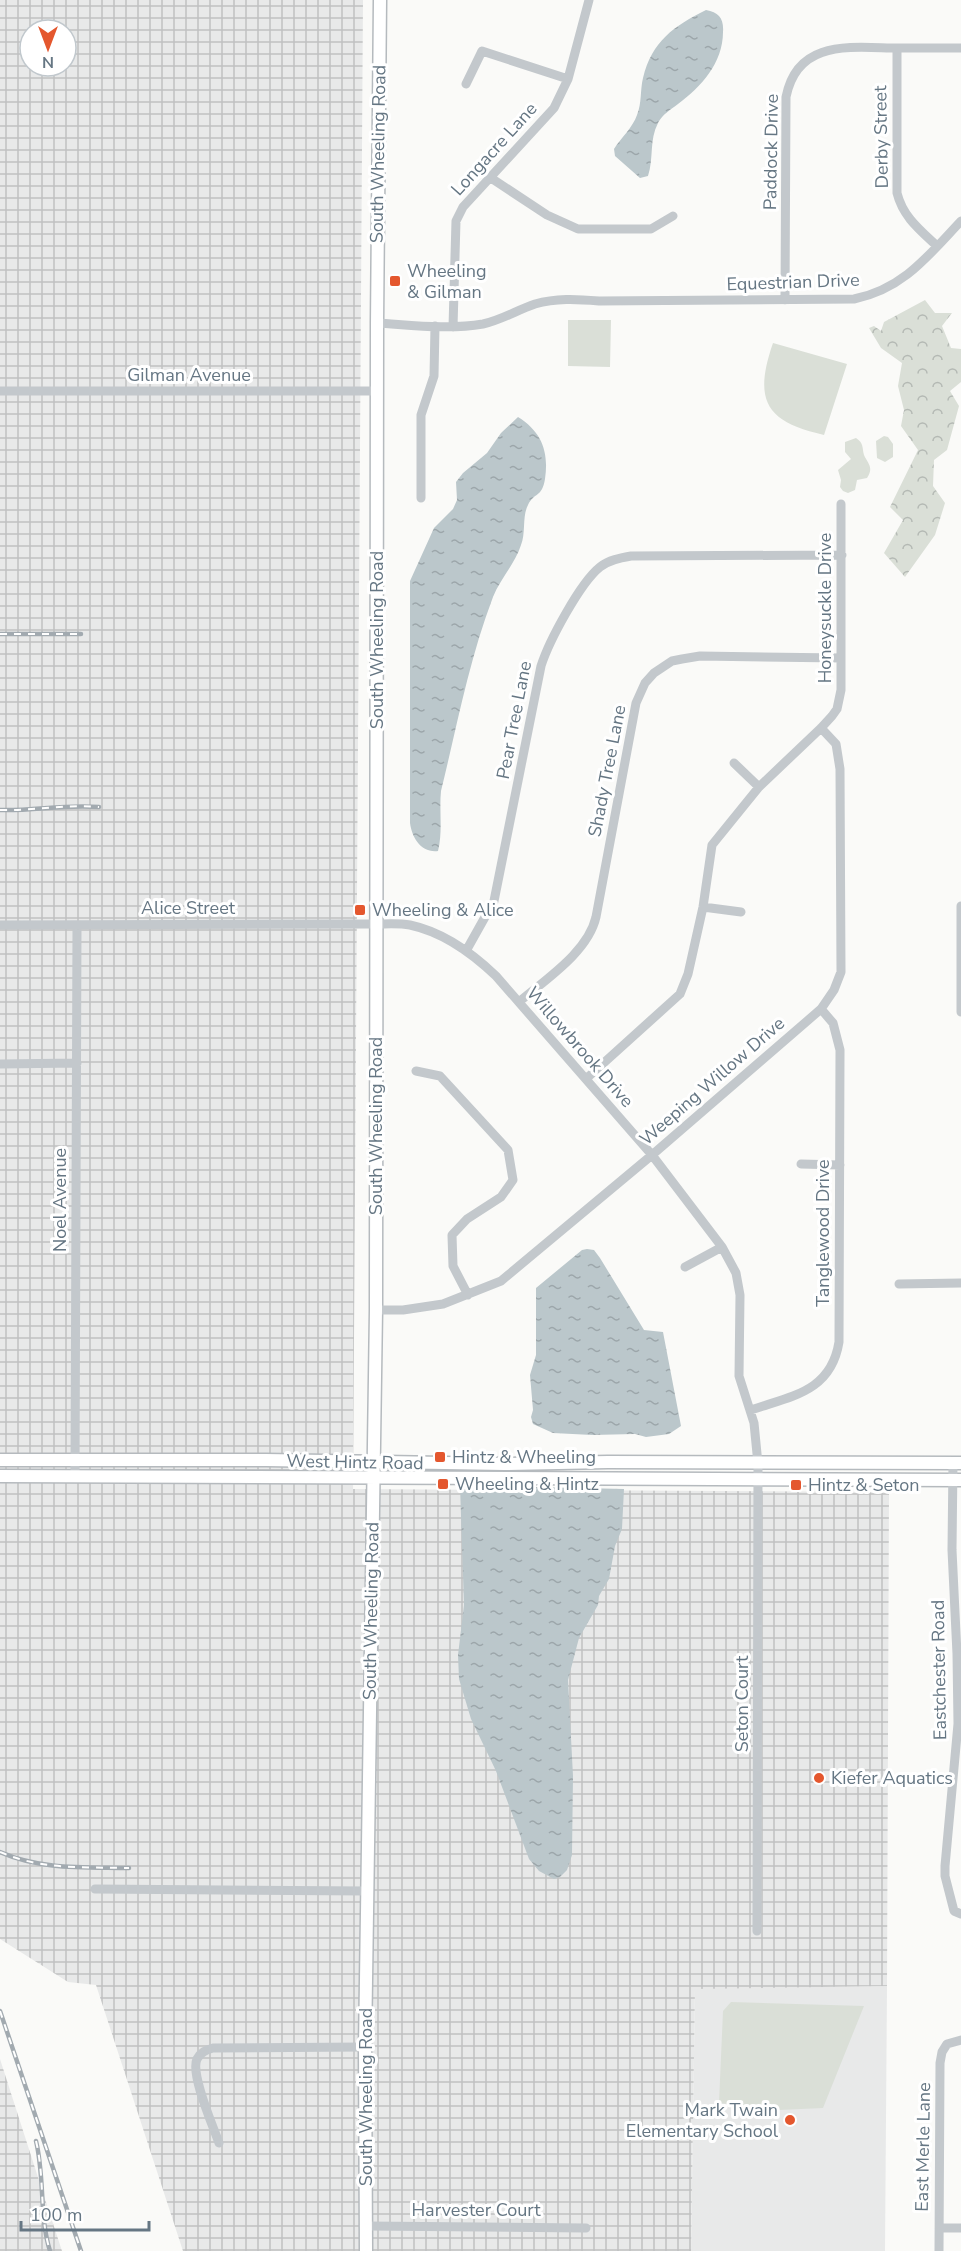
<svg xmlns="http://www.w3.org/2000/svg" width="961" height="2251" font-family="'Nunito Sans',sans-serif">
<defs>
<pattern id="industrial-grid" width="8" height="8" patternUnits="userSpaceOnUse" patternTransform="scale(1.5)"><rect width="8" height="8" fill="#e8e9e9"/><path d="M0 4h8M4 0v8" fill="none" stroke="#c0c1c2"/></pattern>
<pattern id="forest-crowns" width="20" height="18" patternUnits="userSpaceOnUse" patternTransform="scale(1.5)"><rect width="20" height="18" fill="#dadfd7"/><path d="M2 6a3 3 0 1 1 6 0M12 15a3 3 0 1 1 6 0" fill="none" stroke="#b4b9b4"/></pattern>
<pattern id="water-ripples" width="26" height="14" patternUnits="userSpaceOnUse" patternTransform="scale(1.5)"><rect width="26" height="14" fill="#bbc7cb"/><path d="M2 4q2-2 4 0t4 0M15 11q2-2 4 0t4 0" fill="none" stroke="#9ca6aa"/></pattern>
</defs>
<rect width="100%" height="100%" fill="#fafaf8"/>
<path fill="#e8e9e9" d="M887,1986l-2,265h-194l4,-263z"/>
<path fill="url(#industrial-grid)" fill-rule="evenodd" d="M0,0h363l-10,1489 536,3 -2,494 -192,3 -4,262h-508l-87,-266 -28,-3 -68,-43zM30,30h36v36h-36z
M0,2059l44,137 18,55h-62z"/>
<path fill="url(#forest-crowns)" d="M925,300l10,13h17l-10,13 9,22 10,1v33l-11,9 9,15 -12,44 -13,10 -1,26 12,17 -10,32 -30,42 -21,-24 19,-33 -13,-13 28,-57 -17,-24 3,-16 -6,-24 4,-23 -21,-15 -12,-20 5,-2 7,5 3,-9z"/>
<path fill="#dadfd7" d="M568,320h43l-1,47 -42,-1z
M773,343l74,21 -23,71c-58,-13 -71,-34 -51,-92z
M884,436l4,1 5,7v13l-8,5 -8,-4 -1,-17z
M856,438c8,5 6,10 8,17 4,9 10,12 3,23l-10,2 -2,10 -7,3 -5,-2 -3,-4 1,-7 -3,-10 13,-11 -6,-7v-10z
M731,2002l133,4 -41,102 -44,2 -60,-7 4,-92z"/>
<path fill="url(#water-ripples)" d="M706,10c13,2 18,9 17,22 0,31 -22,55 -45,72 -8,6 -15,10 -20,19 -9,17 -4,35 -10,53l-8,2 -25,-22 -1,-7c7,-11 19,-22 23,-34 5,-12 3,-25 6,-37 9,-37 31,-52 63,-68z
M518,417c24,15 31,35 27,62 -3,19 -11,13 -17,26 -6,11 -2,28 -7,40 -6,19 -21,34 -28,52 -24,63 -36,129 -52,194 -2,20 2,40 -3,60 -17,2 -26,-13 -28,-28v-242l24,-53 19,-19 4,-9 -1,-18 7,-9 24,-20 14,-20z
M587,1249l7,1 6,8 44,72 19,2 18,94 -12,8 -23,3 -11,-3 -43,1 -39,-2 -20,-9 -2,-7 2,-7 -3,-35 6,-20v-67l46,-38z
M460,1485l164,4 -2,40 -7,17 -6,33 -10,17 -1,9 -19,33 -11,42 5,96 -1,79 -5,15 -7,7 -6,2 -15,-8 -10,-12 -33,-88 -25,-52 -12,-40 -1,-24 6,-50z"/>
<g fill="none" stroke-linecap="round" stroke-linejoin="round">
<defs>
<path id="major" d="M0,1460h266l238,4 104,-2 353,1
M0,1476l961,4
M366,2251l-1,-204 11,-737 1,-987 3,-323"/>
</defs>
<use href="#major" stroke="#b5babe" stroke-width="15"/>
<path stroke="#c3c8cc" stroke-width="9" d="M897,48v145c6,24 23,37 40,53
M466,84l16,-33 86,28
M491,178l56,37 31,14h73l22,-13
M785,300l1,-203c11,-56 61,-50 105,-49 23,0 47,0 70,0
M377,323c34,2 71,7 106,1 19,-4 34,-14 52,-20 21,-6 41,-5 64,-3l255,-2c49,-10 74,-43 107,-78
M453,327l3,-106 7,-14 91,-99 14,-29 21,-79
M0,391h378
M421,498v-83l13,-39 1,-50
M734,763l25,24
M961,906v106
M703,907l38,5
M0,925l376,-1c11,0 23,-1 34,1 33,7 62,28 86,51l156,179 70,92 14,26 4,22 -1,81 15,47 4,41 -1,467
M466,951l28,-50 47,-235c8,-25 39,-83 59,-99 9,-7 20,-9 31,-11l211,-1
M519,1002c27,-23 69,-50 77,-85l40,-214 9,-20 9,-10 18,-12 10,-2 18,-3 141,2
M0,1064l77,-1
M416,1071l24,5 68,74 5,30 -12,17 -34,22 -15,16 1,31 15,29
M587,1078l93,-84 8,-20 15,-67 9,-62 47,-58 62,-59 11,-12 5,-7 4,-19v-186
M801,1164l39,1
M685,1267l37,-20
M899,1284l62,-1
M376,1310h27l40,-6 58,-23 151,-126 169,-146 13,-19 7,-18 -1,-203 -4,-25 -15,-16
M751,1410c40,-14 80,-18 88,-68l1,-292 -7,-27 -12,-14
M953,1463l-1,87 5,104 1,70 -13,142v10l9,35 7,3
M75,1475l2,-550
M95,1889l272,2
M219,2143c-6,-17 -29,-69 -22,-84 4,-7 9,-9 16,-11l152,-1
M366,2226l220,2
M939,2228h22
M939,2251l1,-188 2,-11 5,-8 14,-4"/>
<use href="#major" stroke="#fff" stroke-width="12"/>
<defs>
<path id="rail" d="M0,634h81
M0,810c34,1 65,-6 99,-3
M0,1852c41,18 84,15 129,16
M0,2011l81,240
M36,2141c9,37 3,75 14,110"/>
</defs>
<use href="#rail" stroke="#a2aab0" stroke-width="4.5"/>
<use href="#rail" stroke="#fff" stroke-width="2" stroke-dasharray="7" stroke-linecap="butt"/>
</g>
<g fill="#e4572e" stroke="#fff" stroke-width="2">
<rect x="389" y="275" width="12" height="12" rx="3"/>
<rect x="354" y="904" width="12" height="12" rx="3"/>
<rect x="434" y="1451" width="12" height="12" rx="3"/>
<rect x="437" y="1478" width="12" height="12" rx="3"/>
<rect x="790" y="1479" width="12" height="12" rx="3"/>
<circle cx="819" cy="1778" r="6"/>
<circle cx="790" cy="2120" r="6"/>
</g>
<g text-anchor="middle" stroke-width="6" stroke-linejoin="round" paint-order="stroke">
<g font-size="18" fill="#657683" stroke="#fff">
<text transform="translate(881 137) rotate(-91)" y="6">Derby Street</text>
<text transform="translate(494 149) rotate(-48)" y="6">Longacre Lane</text>
<text transform="translate(771 152) rotate(-89)" y="6">Paddock Drive</text>
<text transform="translate(378 154) rotate(-89)" y="6">South Wheeling Road</text>
<text transform="translate(793 282) rotate(-2)" y="6">Equestrian Drive</text>
<text x="189" y="381">Gilman Avenue</text>
<text transform="translate(825 608) rotate(-90)" y="6">Honeysuckle Drive</text>
<text transform="translate(377 640) rotate(-90)" y="6">South Wheeling Road</text>
<text transform="translate(514 720) rotate(-79)" y="6">Pear Tree Lane</text>
<text transform="translate(607 771) rotate(-79)" y="6">Shady Tree Lane</text>
<text x="188" y="914">Alice Street</text>
<text transform="translate(580 1047) rotate(49)" y="6">Willowbrook Drive</text>
<text transform="translate(712 1081) rotate(-41)" y="6">Weeping Willow Drive</text>
<text transform="translate(376 1126) rotate(-90)" y="6">South Wheeling Road</text>
<text transform="translate(60 1200) rotate(-90)" y="6">Noel Avenue</text>
<text transform="translate(823 1233) rotate(-90)" y="6">Tanglewood Drive</text>
<text transform="translate(355 1462) rotate(1)" y="6">West Hintz Road</text>
<text transform="translate(371 1611) rotate(-89)" y="6">South Wheeling Road</text>
<text transform="translate(939 1670) rotate(-91)" y="6">Eastchester Road</text>
<text transform="translate(742 1704) rotate(-90)" y="6">Seton Court</text>
<text transform="translate(366 2097) rotate(-90)" y="6">South Wheeling Road</text>
<text transform="translate(923 2147) rotate(-89)" y="6">East Merle Lane</text>
<text x="476" y="2216">Harvester Court</text>
</g>
<g font-size="18" fill="#657683" stroke="#fff" text-anchor="start">
<text x="407" y="277">Wheeling<tspan x="407" dy="21">&amp; Gilman</tspan></text>
<text x="372" y="916">Wheeling &amp; Alice</text>
<text x="452" y="1463">Hintz &amp; Wheeling</text>
<text x="455" y="1490">Wheeling &amp; Hintz</text>
<text x="808" y="1491">Hintz &amp; Seton</text>
<text x="831" y="1784">Kiefer Aquatics</text>
<text x="778" y="2116" text-anchor="end">Mark Twain<tspan x="778" dy="21">Elementary School</tspan></text>
</g>
</g>
<g transform="translate(48 48) rotate(180)"><circle r="28" fill="#ffffff" stroke="#c1c8cd" stroke-width="1.5"/>
<path d="M0-4.5L10 22L0 15L-10 22Z" fill="#e4572e"/>
<text y="-9" font-size="16" font-weight="bold" text-anchor="middle" fill="#657683">N</text>
</g>
<path d="M21 2221v9h128v-9" fill="none" stroke="#657683" stroke-width="3"/>
<text x="30" y="2221" font-size="18" fill="#657683" stroke="#ffffff" stroke-width="4.5" paint-order="stroke">100 m</text>
</svg>
